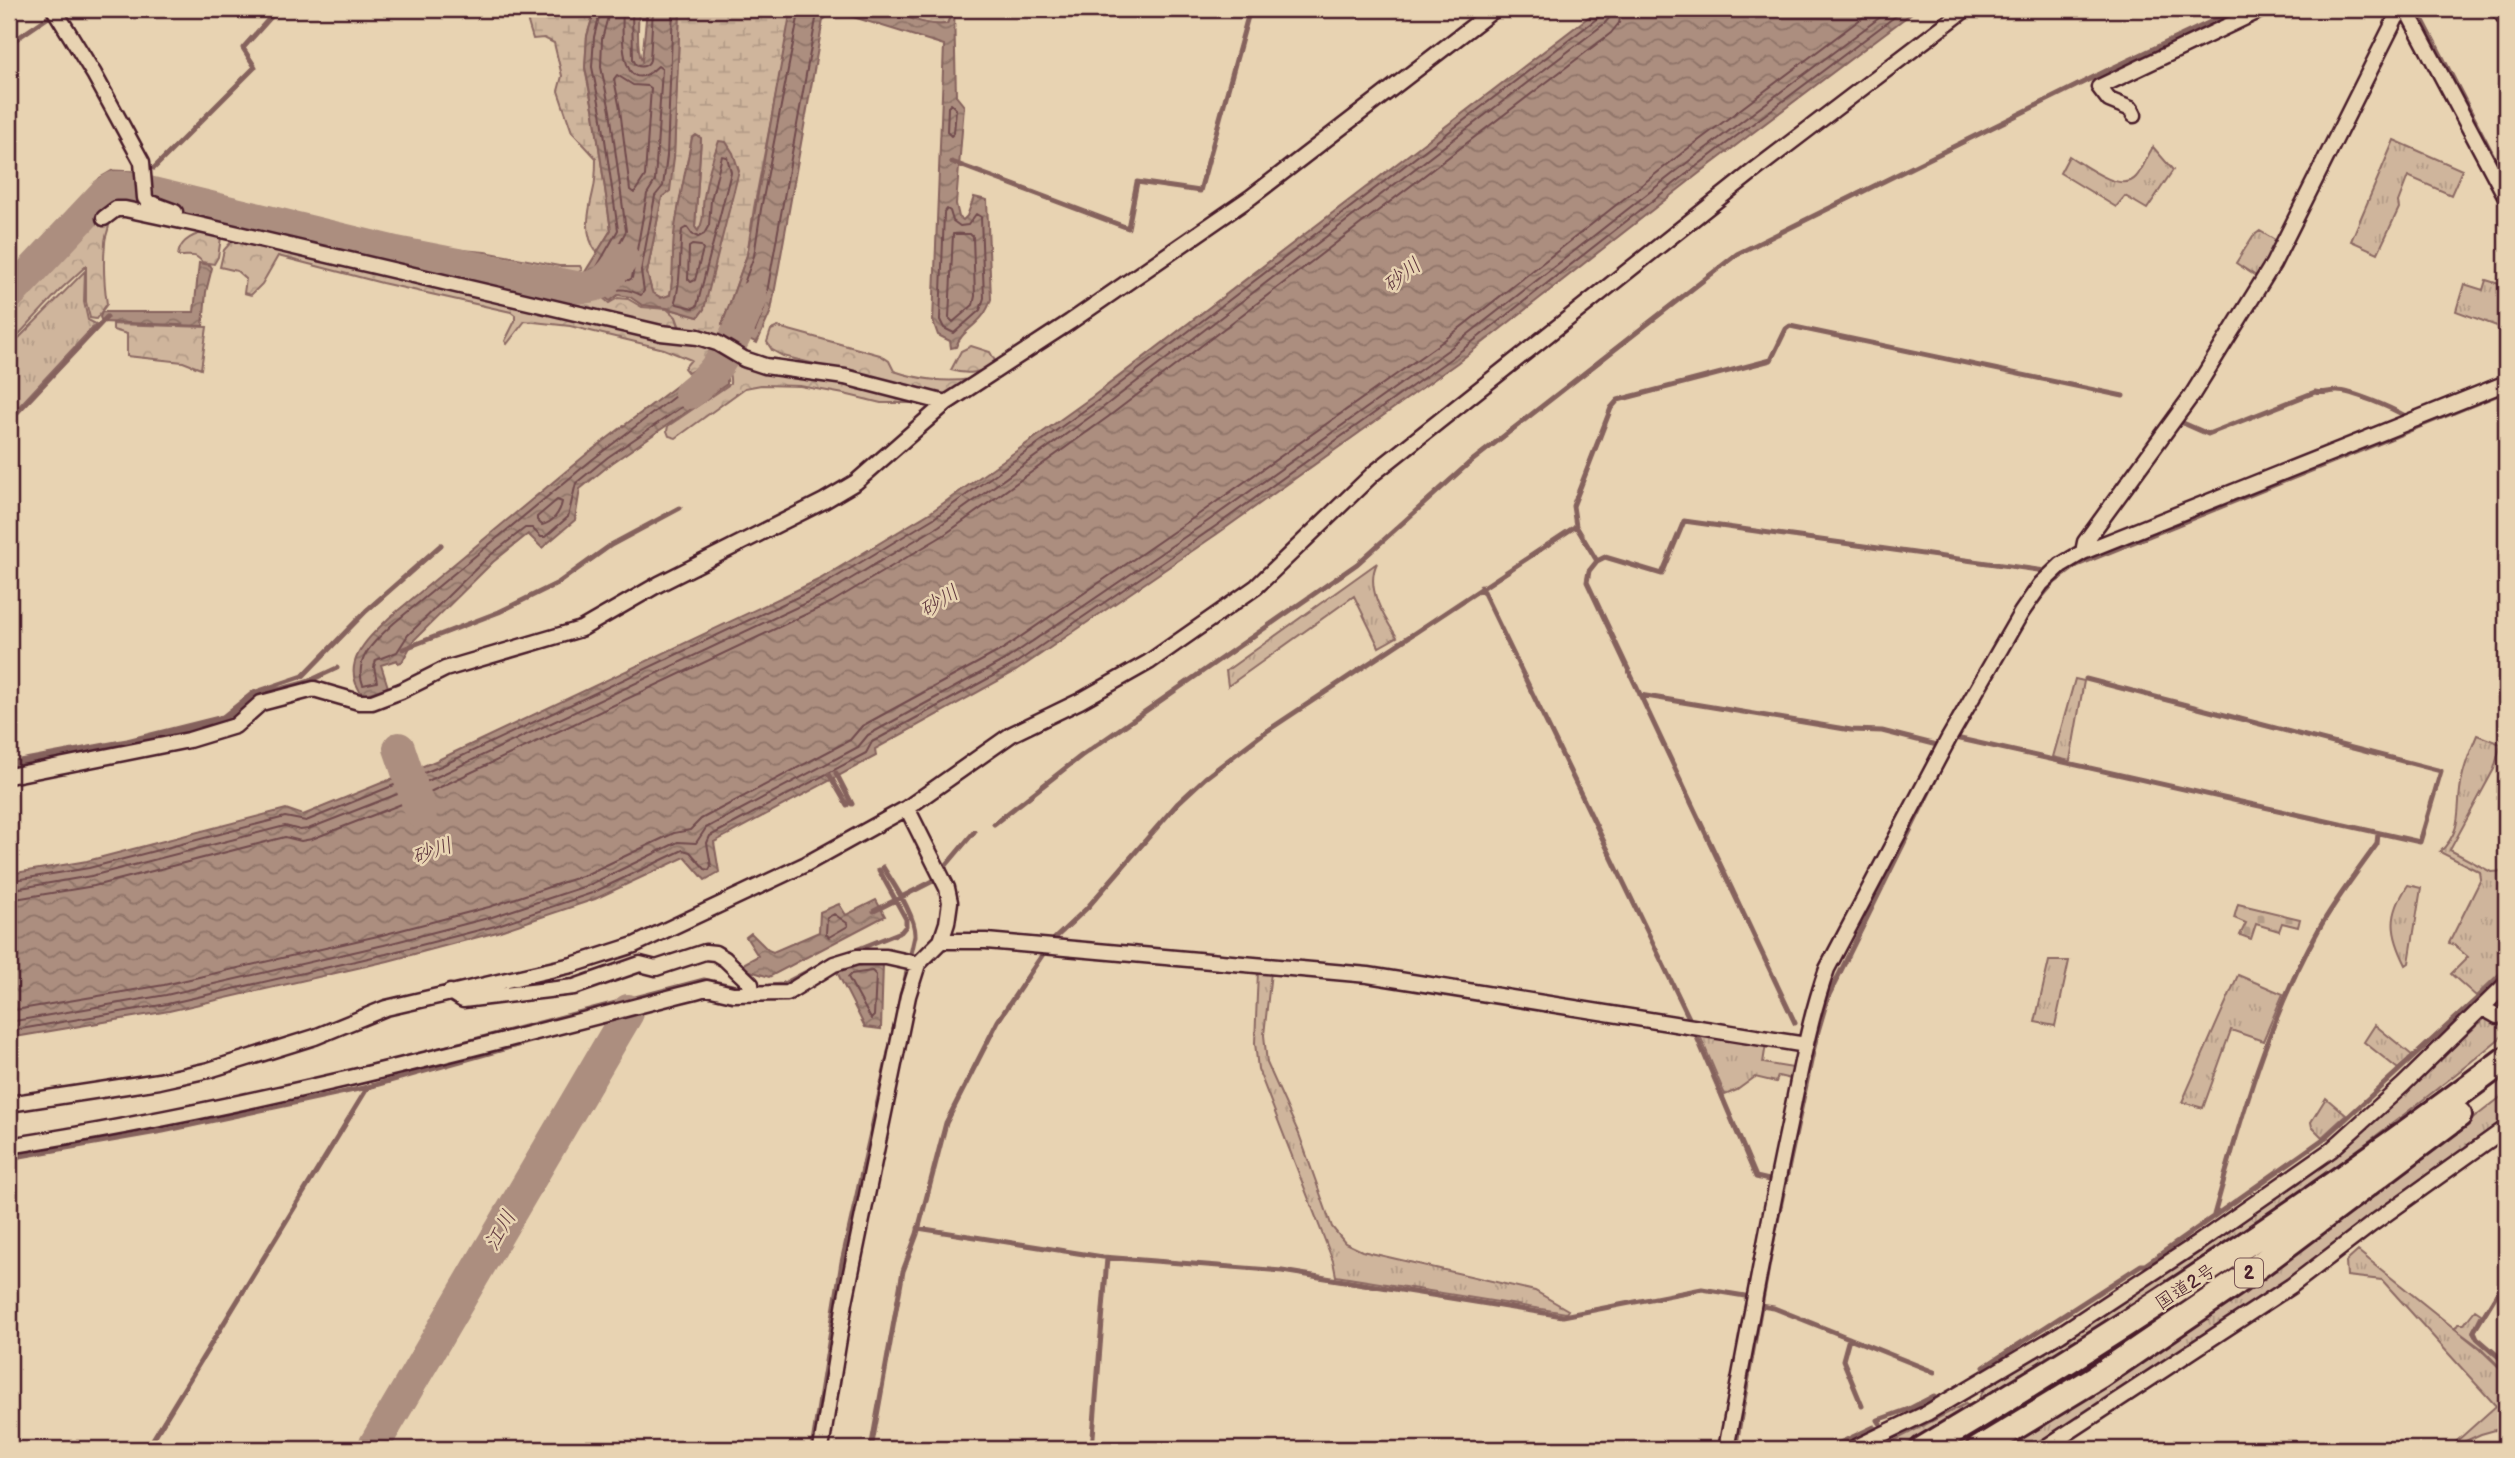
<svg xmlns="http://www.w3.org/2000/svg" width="2515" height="1458" font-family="'Balsamiq Sans','Klee One',sans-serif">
<defs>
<pattern id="grass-tufts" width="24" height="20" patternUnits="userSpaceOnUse" patternTransform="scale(1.75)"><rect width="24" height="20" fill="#cfb59c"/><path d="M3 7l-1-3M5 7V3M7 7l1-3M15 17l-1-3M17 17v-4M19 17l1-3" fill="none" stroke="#b39b87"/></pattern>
<pattern id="forest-crowns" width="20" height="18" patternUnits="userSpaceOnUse" patternTransform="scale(1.75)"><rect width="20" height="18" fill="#cfb59c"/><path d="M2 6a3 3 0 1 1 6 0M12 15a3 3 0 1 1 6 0" fill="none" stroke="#b39b87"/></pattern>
<pattern id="wetland-marsh" width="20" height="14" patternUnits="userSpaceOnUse" patternTransform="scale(1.75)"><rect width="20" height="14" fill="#cfb59c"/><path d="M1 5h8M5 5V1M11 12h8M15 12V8" fill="none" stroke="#b39b87"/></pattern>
<pattern id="cemetery-stones" width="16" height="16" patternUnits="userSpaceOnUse" patternTransform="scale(1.75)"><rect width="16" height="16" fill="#cfb59c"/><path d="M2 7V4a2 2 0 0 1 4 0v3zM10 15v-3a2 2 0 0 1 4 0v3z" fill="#b39b87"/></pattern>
<pattern id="water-waves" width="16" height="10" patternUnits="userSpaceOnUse" patternTransform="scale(1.75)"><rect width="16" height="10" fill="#ac8e7f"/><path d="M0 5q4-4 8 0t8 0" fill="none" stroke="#8e7368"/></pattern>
</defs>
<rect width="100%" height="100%" fill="#e8d3b2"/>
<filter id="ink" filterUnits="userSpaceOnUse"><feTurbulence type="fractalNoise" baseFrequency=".0143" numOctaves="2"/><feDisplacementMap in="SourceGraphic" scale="14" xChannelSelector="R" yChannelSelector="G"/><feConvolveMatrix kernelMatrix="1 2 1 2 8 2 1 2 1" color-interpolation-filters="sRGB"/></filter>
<g filter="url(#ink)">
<path fill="url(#grass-tufts)" stroke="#8c6a64" stroke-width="2" d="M2394,140l68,30 -11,25 -43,-19 -10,26 1,6 -21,45 -27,-12z
M2153,147l20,23 -26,39 -22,-13 -9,11 -56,-34 9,-17c15,9 52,38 67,21 7,-8 11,-21 17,-30z
M2260,231l15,9 -6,21 -10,17 -23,-15 17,-27z
M85,271l-1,31 4,18 8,4 -87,93v-69z
M2486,280l20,6 -1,43 -49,-18 8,-27 19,6z
M1377,563c-12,24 6,53 20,74l-18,10 -25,-51 -126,90 -2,-15z
M2075,679l9,2 -14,80 -17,-4z
M2477,735l24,9 -7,25 -44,81 41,22 15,-1v96l-30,29 -25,-22 17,-17 -14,-12 -5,-2 32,-64 -1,-7 -40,-20c25,-24 15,-44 22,-74 3,-14 9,-29 15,-43z
M2408,885l13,3 -12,75 -3,2c-16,-32 -18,-50 2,-80z
M2049,961h20l-14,65 -20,-4z
M1258,971l13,1 -7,63 3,28 32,71 33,93 13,16 17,8 173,40 33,19 -2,3 -230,-37 -3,-15 -75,-192 -3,-26z
M2238,975l45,19 -20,47 -32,-11 -28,78 -21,-6z
M2506,996v37c-165,138 -345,257 -527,372l1,-9 5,-7 305,-201 86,-70 108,-99h5l9,-14z
M2375,1025l38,31 -15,13 -34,-27z
M1698,1031l68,13 -3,19 30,5 -2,11 -13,-3 -2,6 -21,-5 -18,13 -12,5z
M2506,1093v25l-128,92 -92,70 -256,169h-29l242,-157 123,-90z
M2326,1098l20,17 -24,22 -10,-10 -1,-5z
M2358,1251l122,98 26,25v53l-25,7 -33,15 48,-43 -114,-126 -35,-4 -1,-14z
M2475,1310l6,4 -9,18 4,6 30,27v8l-25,-25 -26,-19 3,-5h6z
M1965,1404l9,4 -77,41h-19z"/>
<path fill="url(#forest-crowns)" stroke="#8c6a64" stroke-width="2" d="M117,193l14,1v4l-24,11 -11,12 4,5 9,-4c1,7 -4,13 -4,21 -2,20 -1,41 2,61l-11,15 -6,-1 -4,-16v-36l-25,23 -52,56v-44l98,-105z
M158,200l177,43 130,28 100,20 31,1 13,11 9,-5 10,1 14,8 25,2 9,8 4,13 -12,-1 -455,-108z
M206,232l9,1 6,5 -3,19 -4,7 -12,-2c-7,-10 -14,-5 -24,-6 1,-14 14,-21 28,-24z
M233,240h10l321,75 101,27h16l25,5 37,21 12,3 76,10 81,19 1,3h-32l-37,-9 -44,-8 -39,-1 -16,3 -69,50 -7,-2 -2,-5 1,-5 62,-42c1,-13 -4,-18 -14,-26l-28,15 -4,-5 7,-8 -27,-11 -94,-23 -45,-5 -18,23 -2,-3 10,-20v-6l-4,-3 -129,-29 -104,-27 -16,28 -11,11 -7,-2 2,-14 -9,-8 -17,-4 4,-17z
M396,244l89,8 74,14h21l2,4 -9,5z
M113,324l94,3 -6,42 -18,-7 -56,-6v-22l-14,-4z
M778,327l102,28 9,6 5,10c23,8 52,12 76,8l-22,15 -6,2 -159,-40 -11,-6 -5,-8 4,-12z
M971,346l19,6 5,9c-11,13 -29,14 -44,9l10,-19z"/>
<path fill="url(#wetland-marsh)" stroke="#8c6a64" stroke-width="2" d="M524,9h71l-8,27 -2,33 9,44 17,117 -14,23c-14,-19 -9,-40 -4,-61 3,-11 3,-23 3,-34l-24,-26 -14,-41 4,-15 -8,-33 -10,-5 -11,1z
M680,9h111v8l-37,191 -7,47 -25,70 4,2 -7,14 -38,-11 -5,-13 -9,-9 31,9 6,-8v-109l-1,22 -5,9 -3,-4 6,-88 -9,-1c-5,30 -13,61 -17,92 -3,21 0,45 -5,65l-8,3 -10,-5 -5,-20 15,-76 12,-40z
M892,9h56l2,8 -3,7c-19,2 -39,-5 -55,-15z"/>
<path fill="url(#cemetery-stones)" stroke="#8c6a64" stroke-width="2" d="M2238,904l62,15 -2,8 -16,-4 -3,8 -23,-7 -5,15 -11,-4 6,-12 -12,-5z"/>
<path fill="url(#water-waves)" stroke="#85625d" stroke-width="2" d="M595,9h44c-1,14 -3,41 3,52l5,-52h33l-6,148 -4,34 -8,6 -15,76 5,19 9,6 9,-3c4,-19 2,-40 4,-60 4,-32 12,-65 18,-97l4,-3 5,3 -6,89 3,4c7,-11 4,-22 6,-34 3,-19 8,-38 15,-56l7,1 7,11 6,18 -35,138 -6,8 -31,-9 -25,-3 -12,-8 -12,-2 -8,6 -12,-9 -13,-20 26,-42 -17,-117 -9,-46 2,-31z
M791,9h101c16,10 36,17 55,15l3,-7 -2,-8h6l2,87 8,10 -8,98 3,13 4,3 4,-4 7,-19 13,3 4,99c-7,26 -30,30 -35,48l-5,1 -1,-7 -12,-6 -5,-14 11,-276 -110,-34 -11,9 -52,291 -14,32 -14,-7 -2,3 -19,-14 25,-70z
M1599,9h318l-215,162 -245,192 -240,171 -201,137 -141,78 1,7 -162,86 5,30 -14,8 -20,-23 -90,42 -98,33 -109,29 -219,50 -160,27v-164l78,-13 199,-52 17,6 135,-55 382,-181 111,-67 161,-115z
M199,263l11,2 2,3 -6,24 -3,34 -101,-4 -2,-5 2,-5h92z
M716,360c8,8 12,12 11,24l-115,79 -32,26 -5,31 -33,28 -14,-14 -35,28 -79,78 -12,22 -4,1 -1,-3 -16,5 7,22 -25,8c-25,-30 5,-57 26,-77l199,-165 104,-79z
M876,900l9,16 -116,61 -25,-8 1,-6 13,-7 -12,-19 5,-4 17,17 5,2 46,-20 1,-20 19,-8 7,11z
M883,964l-2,65 -16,-2 -28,-55 24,-7z"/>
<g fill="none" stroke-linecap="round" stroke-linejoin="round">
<path stroke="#714b4d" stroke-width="2" d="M601,9l-7,28 -2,30 9,45 17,118 -24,42 14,19c13,-3 20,-2 33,4l3,-4 -3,-20 14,-75 8,-10 4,-30 6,-147
M610,9l-8,30 -1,28 9,44 16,120 -22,41 6,8h19l3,-2 15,-84 8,-13 7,-112 -4,-3c-39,38 -36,-37 -35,-57
M632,9l1,50 3,6c6,3 12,1 14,-5l3,-51
M798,9v9l-37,191 -7,47 -23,63 10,10 10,3 4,-1 9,-22 52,-290 9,-10
M617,75l16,10 15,1 3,2 -6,88 -11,17 -4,-3 -10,-81 -6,-30z
M951,104l5,5 -2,24 -3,3 -4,-4 1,-25z
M722,156l5,1 4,15 -34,134 -4,2 -16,-4 -2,-3c7,-20 4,-49 7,-71l5,-3 5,7 6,3 6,-3 5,-9 2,-25z
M947,209l3,2 3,10 7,5 8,-1 8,-11 5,3 3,81 -4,12 -26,23 -10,-5 -4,-8 4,-107z
M953,234h17l3,3 2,59 -2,9 -20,17 -4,-4z
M692,245l9,1 2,3 -8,31 -4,2 -3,-3 1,-32z
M757,287c4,10 -2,23 -7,33l-5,1 -3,-5 10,-28z
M714,370l5,2 1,9 -112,76 -32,26 -8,34 -23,20h-4l-9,-9h-7l-37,29 -80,78 -11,17 -21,8 -2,7 3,15 -14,3c-10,-27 13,-45 31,-62l199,-164 103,-79z
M557,500l5,2c-2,11 -10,21 -20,23l-5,-5v-3z
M9,881l80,-13 196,-51 21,4 135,-55 382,-181 111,-67 162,-116 503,-385 3,-8
M9,890l82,-14 194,-50 15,4 8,-1 105,-41 414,-195 112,-67 162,-117 503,-385 6,-7 1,-8
M9,900l85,-14 191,-49 16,4 11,-2 105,-41 415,-196 112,-67 164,-118 503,-384 8,-10 3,-14
M834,914l13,9 1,3 -19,11 -3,-3 1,-16z
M872,971l4,4 -2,41 -3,3 -23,-42 3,-3z
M9,1011l155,-26 218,-50 107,-28 96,-32 89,-42 16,-3 11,-11 149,-79 12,-14 141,-77 199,-137 240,-170 244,-192 188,-141
M9,1022l157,-27 218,-50 108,-28 97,-32 89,-43 18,1 10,-15 152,-81 10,-12 140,-77 200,-137 240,-171 245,-192 198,-149
M9,1031l158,-27 219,-50 109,-28 97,-33 91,-43 7,2 15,17 4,1 2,-4 -4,-23 3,-7 156,-83 6,-11 141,-77 200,-137 240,-171 245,-192 207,-156"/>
<path stroke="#85625d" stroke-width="5" d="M2417,9l89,172
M9,44l47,-32
M952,162l176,66 9,-46 63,9 50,-182
M154,168l101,-101 -12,-19 35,-39
M9,277l92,-98 12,-7 24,1
M9,421l98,-104
M2183,423l25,11 107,-42c9,2 13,-1 22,-1 15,0 55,17 68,25
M1576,526l21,35 -8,10 -2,11 208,441
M1597,561l8,-4 57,17 22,-53 361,50
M1481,587l210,435
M2034,605l20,-23 23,-17 429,-174
M403,649l96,-37 59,-29 53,-38 69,-37
M1640,695l211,35 31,1 55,14
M1956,738l464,104 21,-71 -355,-92
M9,763l118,-22 96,-24 30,-24 50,-17 63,-65 75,-66
M9,768l126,-25 89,-22 31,-25 52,-14 30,-14
M836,773l16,31
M829,774l18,31
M994,824l87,-68 276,-192 111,-100 269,-210 369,-183 132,-62
M874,911l59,-30 41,-49
M846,954l55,-22 5,-6v-7l-27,-49
M769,986l13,-1 36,-19
M1694,1030l62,147 13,3
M436,1050l268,-70 33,7
M9,1158l154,-27 205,-44
M2214,1215c27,-98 54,-196 105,-286 17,-30 38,-57 58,-85l1,-11
M918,1228l185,29 179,14 281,45 139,-27 43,7
M2506,1279l-32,52 3,7 29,25
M1761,1306l13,2 160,64
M1849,1338l-6,22 19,46
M1984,1367l157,-102h4l181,-128 180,-165
M1880,1423l-2,-3 31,-11 25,-13
M147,1449l221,-362 167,-47
M812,1449l30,-187 73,-326c1,-20 -21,-51 -32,-69
M871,1449l32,-178 14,-37 29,-111 52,-102 53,-79 36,-34 91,-105 27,-25 56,-43 315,-209 -3,-20 38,-98 7,-8 153,-40 15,-31 4,-3 333,70
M1092,1449l15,-191
M1735,1449l38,-209 43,-202 12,-41 110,-223
M1827,1449l47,-22"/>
<path stroke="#ac8e7f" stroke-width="32" d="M9,295l95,-101 11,-7h13l268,65 180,35c25,3 34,-10 47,-29
M690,393c34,-26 47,-58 62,-96
M399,748l22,65
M372,1449l256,-436v-3"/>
<path stroke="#c8af97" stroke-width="14" stroke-dasharray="14 7" stroke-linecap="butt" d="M2497,1016l9,6"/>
<defs>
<path id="minor" d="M54,9l40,65 48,88 3,36 3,4 27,10
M2406,9l100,188
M2134,115l-3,-6 -22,-9 -10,-13 164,-78
M104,218l12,-9h9l75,16 461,108 37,4 19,6 27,16 21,7 80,11 101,26
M2083,552l2,-10 107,-147 81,-131 123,-246 8,-9
M9,776l180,-36 46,-14 26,-23 53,-14 45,13h13l29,-11 44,-22 136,-40 78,-45 165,-83 32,-19 90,-79 124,-81 181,-125 244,-188
M941,941h45l382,34 438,70
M450,992l13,8 111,-13 66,-23 16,4 49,-16 10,1 10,6 26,25 1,9
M2483,1008l14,8
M9,1104l150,-23 50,-11 106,-33 71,-29 186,-43 62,-20 172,-81 101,-56 105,-74 68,-33 69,-39 107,-75 118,-114 382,-304 210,-160
M9,1146c236,-37 467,-98 698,-158l26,6 54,-1 47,-29 23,-7h29l32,7
M821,1449l24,-147 63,-306 10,-32 23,-23 6,-18 3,-21 -3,-14 -40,-80
M1726,1449c21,-108 40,-217 63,-324 11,-53 20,-105 38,-156l122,-231 72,-125 20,-29 20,-19 22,-13 423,-169
M1852,1449l75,-36 133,-79 138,-91 133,-93 72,-65 103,-101
M2043,1449l248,-163 81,-62 134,-96"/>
<path id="tertiary" d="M2501,9l5,6"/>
<path id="trunk" d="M1923,1449c202,-119 395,-249 583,-390
M1979,1449l120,-73 138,-94 222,-167"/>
</defs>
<use href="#minor" stroke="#4a1f2b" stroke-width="19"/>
<use href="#tertiary" stroke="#4a1f2b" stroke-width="24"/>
<use href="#trunk" stroke="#4a1f2b" stroke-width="30"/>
<use href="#minor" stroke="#e8d3b2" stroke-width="14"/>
<use href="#tertiary" stroke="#e8d3b2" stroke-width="19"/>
<use href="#trunk" stroke="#e8d3b2" stroke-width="24"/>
</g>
</g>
<g text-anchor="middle" stroke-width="5" stroke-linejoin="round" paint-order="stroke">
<rect fill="#e8d3b2" stroke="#795554" stroke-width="2" x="2235" y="1258.5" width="28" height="29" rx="5"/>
<g font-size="18" font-weight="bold" fill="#4a1f2b">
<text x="2249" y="1279">2</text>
</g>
<g font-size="19" fill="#4a1f2b" stroke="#e8d3b2">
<text transform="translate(2185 1286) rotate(-33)" y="7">国道2号</text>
</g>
<g font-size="21" font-style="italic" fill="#5e353c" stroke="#e8d3b2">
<text transform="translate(1402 275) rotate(-38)" y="7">砂川</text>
<text transform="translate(939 601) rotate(-32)" y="7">砂川</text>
<text transform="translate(432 851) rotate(-19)" y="7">砂川</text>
<text transform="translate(500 1230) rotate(-60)" y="7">江川</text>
</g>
</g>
<rect width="2515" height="1458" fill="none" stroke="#e8d3b2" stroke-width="35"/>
<rect x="18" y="18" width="2480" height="1423" fill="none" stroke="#4a1f2b" stroke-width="2.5" filter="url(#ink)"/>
</svg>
